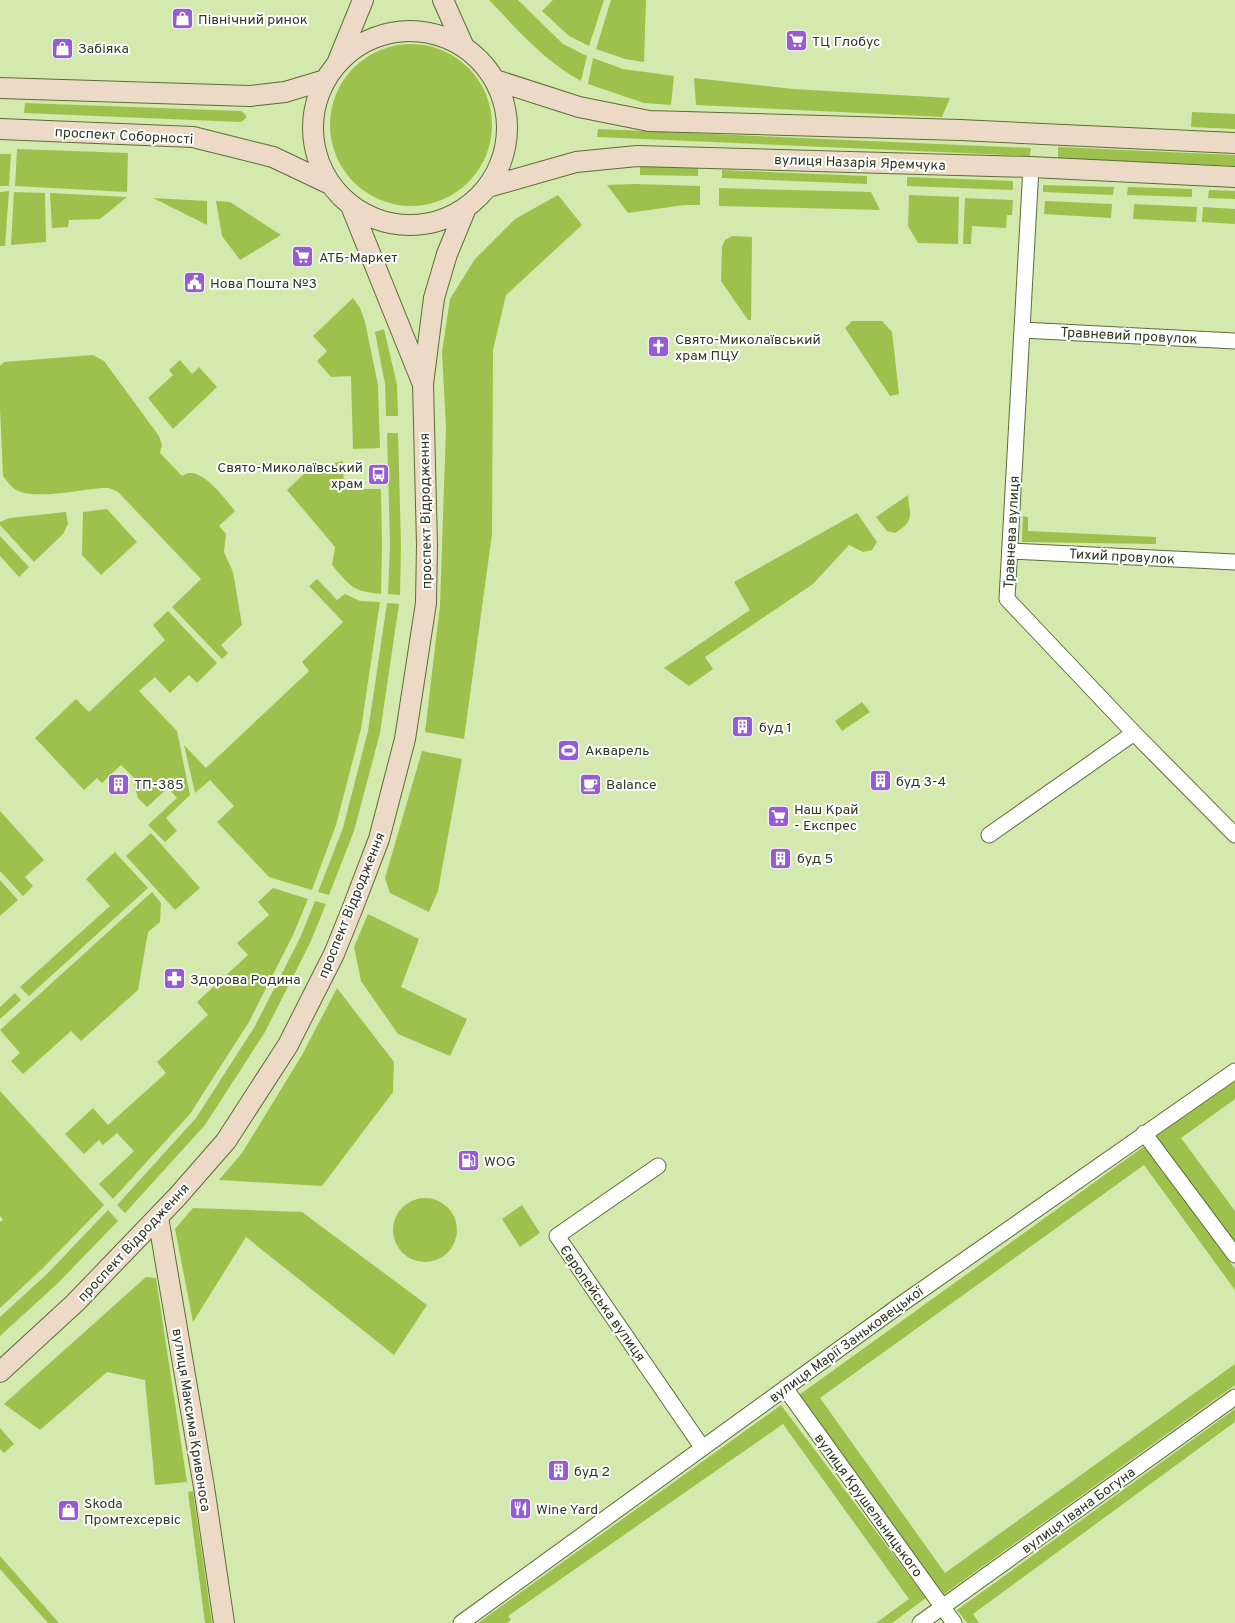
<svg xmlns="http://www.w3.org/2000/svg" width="1235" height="1623" font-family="Overpass,sans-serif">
<rect width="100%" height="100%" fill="#d4e9ae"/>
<path fill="#9ec14d" d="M489,0h29l45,44 24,12 -6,25c-36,-19 -64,-52 -92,-81z
M553,0h51l-15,46 -20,-10 -27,-25z
M611,0h35l-2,62 -19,-3 -29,-10z
M330 125a81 81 0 1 1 162 0a81 81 0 1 1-162 0Z
M593,58l30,11 51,7 -3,29 -27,-2 -56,-19z
M694,78l99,11 157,9 -8,19 -246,-12z
M25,103l216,8 5,4v3l-5,4 -217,-9z
M1192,112l43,2v15l-44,-2z
M598,129l433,19 -1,8 -433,-19z
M1058,147l177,8v11l-177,-8z
M17,149l111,4 -1,39 -112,-6z
M0,154h11l-2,32h-9z
M640,166l58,2v8l-58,-1z
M722,170l145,6v8l-145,-6z
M907,177l106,4v9l-106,-4z
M634,184l66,2v19h-16l-56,8 -21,-28z
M1043,185l71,2 -1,8 -70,-3z
M1128,187l64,2v8l-65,-2z
M719,188l152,4 9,18 -161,-4z
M1209,190l26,1v8l-27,-1z
M9,191l-4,55h-5v-54z
M14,192l31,1 1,49 -35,3z
M50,193l77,4 -27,22 -31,1 -1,7 -16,1z
M558,195l24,30 -76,70 -13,55 -1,184 -28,205 -39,-7 15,-127 6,-177 -4,-76 8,-53 25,-40 40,-40z
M909,195l50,2 -1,47 -40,-1 -10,-17z
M153,198l54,3v24z
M965,198l48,2 -1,15h-5l-1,13 -34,-2 -1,18h-8z
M216,201l14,1 51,33 -41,25 -18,-24z
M1045,201l67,3 -1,14 -67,-4z
M1134,204l63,3 -1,15 -63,-3z
M1203,207l32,2v15l-33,-2z
M732,236l20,1 -1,83h-3l-27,-39 1,-34 3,-7z
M353,298l7,10 5,14 13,63 2,63 -27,1 -2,-73 -20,1 -14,-16 10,-10 -14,-15z
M852,321h30l10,11 7,62 -9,2 -45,-68z
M384,329l13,56 1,31h-12l-1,-32 -10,-52z
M93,355l11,6 55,75 3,9 -2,8 22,23c2,-1 5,-3 7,-3 16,-2 37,27 46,38l-16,15 7,8 -2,18 9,20 9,53 -21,20 7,8 -6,6 -50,-52 29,-28 -83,-87 -9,-4h-8c-21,2 -67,12 -85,2 -5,-3 -9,-9 -13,-14l-3,-68v-42l4,-4z
M180,360l12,14 7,-7 18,20 -44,42 -25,-31 25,-23 -4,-5z
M387,433h11l3,112 -1,50 -12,-1 2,-49z
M343,461l1,28h37l1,56 -1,49c-29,-3 -30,-7 -49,-29l3,-18 -48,-57 22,-21z
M908,495c2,22 7,25 -13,38l-8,-2 -11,-14z
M107,509l30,33 -36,33 -19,-20 1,-43z
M66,512l2,12 -5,10 -29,28 -34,-37v-3l10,-4z
M857,513l20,29 -5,8 -9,2 -14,-7 -36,39 -108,73 8,12 -24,17 -25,-18 86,-58 -16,-28z
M1023,516l5,1v14l128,6v7l-134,-2z
M0,536l29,31 -10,10 -19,-21z
M317,579l20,21 8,-6 15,7 20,1 -19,127 -25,96 -24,65 -43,-13 -52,-55 17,-16 -24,-26 -15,13 -11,-48 22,23 103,-97 -7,-9 41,-40 -34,-36z
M387,603l12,1 -19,129 -26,98 -25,64 -11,-3 25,-64 25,-97z
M168,611l49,52 -20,20 -8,-8 -19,18 -15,-16 -16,14 38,40 13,64 -24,23 11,13 -12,11 -17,-17 29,-27 -9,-10 -21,19 -9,-9 -4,-14 3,-3 -16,-16 -19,18 -5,-5 -13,12 -49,-52 41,-39 13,13 76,-72 -12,-15z
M862,702l8,10 -28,19 -7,-10z
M422,751l40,8 -24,132 -9,21 -39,-19 -5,-15z
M0,811l44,49 -19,17 8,9 -10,10 -23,-25z
M151,833l49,55 -25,22 -49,-54z
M115,852l33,36 -119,108 -9,-9 90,-81 -24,-27z
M0,880l18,20 -18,16z
M273,888l35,11 -15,36 -44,87 -59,92 -77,85 -14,-15 35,-33 -17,-18 -14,12 -4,-5 -15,14 -19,-20 28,-26 15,17 58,-52 -9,-11 51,-47 -11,-13 51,-47 -11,-12 32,-28 -11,-13z
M152,892l9,11 -1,19 -12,10 -10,58 -57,51 -10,-10 -48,43 -12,-13 9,-8 -20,-23z
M315,901l11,3 -16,39 -45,89 -60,93 -80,88 -8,-8 79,-87 59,-92 45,-88z
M368,914l51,25 -18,48 66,32 -17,37 -52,-22 -37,-53 -7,-34z
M337,988l57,74 -1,30 -71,94 -103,-6 23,-27 60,-98z
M15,993l6,7 -21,19v-12z
M1235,1080v19l-54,39 54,73v35l-81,-109z
M0,1091l104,114 -62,64 -42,39v-86l3,-2 -3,-4z
M1146,1145l89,124v21l-91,-125 -324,233 125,175 290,-209v21l-292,210 -144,-200z
M393 1230a32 32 0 1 1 64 0a32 32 0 1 1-64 0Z
M522,1205l18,28 -20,14 -18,-28z
M193,1208l109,4 125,93 -33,50 -148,-118 -53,85 -18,-93z
M108,1210l10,11 -61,63 -57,52v-19l47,-43z
M146,1277l10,1 31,204 -32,3 -10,-105 -38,-8 -67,58 -36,-26z
M781,1405l145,193 -34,25h-16l33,-24 -126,-175 -275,192 3,4 -4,3h-29z
M1235,1409v13l-262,192 6,9h-12l-10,-13z
M0,1428l14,16 -10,9 -4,-4z
M193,1491l19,132h-7l-17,-131z
M0,1556l59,67h-11l-48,-54z"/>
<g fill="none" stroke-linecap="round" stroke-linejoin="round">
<defs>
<path id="street" d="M1031,167l-24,432 127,134 101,102
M1022,330l213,11
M1010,551l225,11
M989,835l145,-102
M1144,1133l91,122
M658,1166l-101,70 145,211
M785,1388l169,235
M461,1623l439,-318 335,-234
M920,1623l315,-226"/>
<path id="secondary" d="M443,0l21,47
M313 128a97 97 0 1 1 194 0a97 97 0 1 1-194 0Z
M338,61l25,-61
M495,80l84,27 70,14 311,9 275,13
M0,88l250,8 35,-4 40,-12
M0,129l193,8 80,20 57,27
M488,187l88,-25 61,-6 394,11 204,10
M351,206l71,176
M158,1217l46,270 20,136
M0,1372l75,-69 102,-106 49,-56 62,-96 46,-91 19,-47 26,-68 26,-100 21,-136 1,-58 -4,-161 11,-86 13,-44 19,-46"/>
</defs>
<use href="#street" stroke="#5b6d36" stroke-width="17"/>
<use href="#secondary" stroke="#5b6d36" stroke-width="22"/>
<use href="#street" stroke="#fff" stroke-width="15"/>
<use href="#secondary" stroke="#ecdac7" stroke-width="20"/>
</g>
<defs>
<symbol id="shop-square" viewBox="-11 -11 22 22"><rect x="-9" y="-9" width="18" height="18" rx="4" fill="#965cd4" stroke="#fff"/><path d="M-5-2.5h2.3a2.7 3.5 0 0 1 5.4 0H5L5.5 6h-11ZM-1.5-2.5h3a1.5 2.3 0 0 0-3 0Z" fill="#fff"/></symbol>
<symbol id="supermarket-square" viewBox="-11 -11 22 22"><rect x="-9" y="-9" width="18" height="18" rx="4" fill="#965cd4" stroke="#fff"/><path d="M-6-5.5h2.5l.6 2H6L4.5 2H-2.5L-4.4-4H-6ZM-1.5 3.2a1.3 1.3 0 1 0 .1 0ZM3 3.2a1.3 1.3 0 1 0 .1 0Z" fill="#fff"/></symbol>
<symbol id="civic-square" viewBox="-11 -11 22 22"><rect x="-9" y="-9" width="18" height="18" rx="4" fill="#965cd4" stroke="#fff"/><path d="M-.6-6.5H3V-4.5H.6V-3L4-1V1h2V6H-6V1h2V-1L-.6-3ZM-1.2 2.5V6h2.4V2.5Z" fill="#fff"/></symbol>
<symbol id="church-square" viewBox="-11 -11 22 22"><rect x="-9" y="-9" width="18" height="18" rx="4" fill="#965cd4" stroke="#fff"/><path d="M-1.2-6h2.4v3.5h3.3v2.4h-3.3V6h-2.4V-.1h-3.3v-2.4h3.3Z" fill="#fff"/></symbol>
<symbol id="bus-square" viewBox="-11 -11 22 22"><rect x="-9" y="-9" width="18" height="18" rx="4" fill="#965cd4" stroke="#fff"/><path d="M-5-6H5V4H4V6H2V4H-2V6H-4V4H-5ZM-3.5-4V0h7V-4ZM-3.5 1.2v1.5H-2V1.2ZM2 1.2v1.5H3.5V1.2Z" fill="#fff"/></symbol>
<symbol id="building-square" viewBox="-11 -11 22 22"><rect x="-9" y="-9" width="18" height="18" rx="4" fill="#965cd4" stroke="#fff"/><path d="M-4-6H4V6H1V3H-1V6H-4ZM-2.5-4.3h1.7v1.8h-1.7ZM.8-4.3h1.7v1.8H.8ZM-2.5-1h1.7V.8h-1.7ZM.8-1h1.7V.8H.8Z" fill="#fff"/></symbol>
<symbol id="stadium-square" viewBox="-11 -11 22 22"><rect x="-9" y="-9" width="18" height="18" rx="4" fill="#965cd4" stroke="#fff"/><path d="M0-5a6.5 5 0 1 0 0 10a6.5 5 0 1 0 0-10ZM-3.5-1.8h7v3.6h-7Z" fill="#fff"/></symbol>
<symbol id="cafe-square" viewBox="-11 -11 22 22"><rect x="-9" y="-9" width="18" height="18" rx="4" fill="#965cd4" stroke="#fff"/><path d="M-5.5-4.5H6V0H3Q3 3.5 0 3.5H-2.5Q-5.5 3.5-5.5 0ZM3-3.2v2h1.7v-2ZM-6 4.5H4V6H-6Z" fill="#fff"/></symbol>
<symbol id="pharmacy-square" viewBox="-11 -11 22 22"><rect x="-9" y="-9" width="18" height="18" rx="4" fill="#965cd4" stroke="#fff"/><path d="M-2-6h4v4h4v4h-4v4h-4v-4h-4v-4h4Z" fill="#fff"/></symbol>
<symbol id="fuel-square" viewBox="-11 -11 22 22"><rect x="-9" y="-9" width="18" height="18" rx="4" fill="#965cd4" stroke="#fff"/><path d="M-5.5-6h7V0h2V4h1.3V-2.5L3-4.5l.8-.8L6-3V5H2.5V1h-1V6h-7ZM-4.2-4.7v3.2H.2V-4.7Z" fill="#fff"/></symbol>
<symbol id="restaurant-square" viewBox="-11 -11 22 22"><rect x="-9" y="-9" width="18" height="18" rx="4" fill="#965cd4" stroke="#fff"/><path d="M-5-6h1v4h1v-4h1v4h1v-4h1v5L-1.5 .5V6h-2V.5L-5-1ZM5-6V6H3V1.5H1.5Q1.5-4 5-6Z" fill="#fff"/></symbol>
</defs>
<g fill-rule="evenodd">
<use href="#shop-square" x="170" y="6" width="25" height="25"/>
<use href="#supermarket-square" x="784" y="28" width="25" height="25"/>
<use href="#shop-square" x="50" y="36" width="25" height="25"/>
<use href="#supermarket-square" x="290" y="244" width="25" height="25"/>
<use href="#civic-square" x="182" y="270" width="25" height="25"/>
<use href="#church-square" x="646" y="334" width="25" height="25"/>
<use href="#bus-square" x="366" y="462" width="25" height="25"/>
<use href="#building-square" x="730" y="714" width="25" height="25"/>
<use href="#stadium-square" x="556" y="738" width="25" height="25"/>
<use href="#building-square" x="868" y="768" width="25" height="25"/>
<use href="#building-square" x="106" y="772" width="25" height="25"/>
<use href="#cafe-square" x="578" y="772" width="25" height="25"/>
<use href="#supermarket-square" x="766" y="804" width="25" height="25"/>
<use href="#building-square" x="768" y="846" width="25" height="25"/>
<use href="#pharmacy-square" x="162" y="966" width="25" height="25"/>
<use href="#fuel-square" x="456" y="1148" width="25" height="25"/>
<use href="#building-square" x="546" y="1458" width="25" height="25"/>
<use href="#restaurant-square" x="508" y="1496" width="25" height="25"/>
<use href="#shop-square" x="56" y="1498" width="25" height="25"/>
</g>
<g text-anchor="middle" stroke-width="4" stroke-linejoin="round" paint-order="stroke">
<g font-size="14" fill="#303821" stroke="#fff" text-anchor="start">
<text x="198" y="24">Північний ринок</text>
<text x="812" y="46">ТЦ Глобус</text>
<text x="78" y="53">Забіяка</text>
<text x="319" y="262">АТБ-Маркет</text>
<text x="210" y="288">Нова Пошта №3</text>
<text x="675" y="344">Свято-Миколаївський<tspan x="675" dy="16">храм ПЦУ</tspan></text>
<text x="363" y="472" text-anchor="end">Свято-Миколаївський<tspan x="363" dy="16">храм</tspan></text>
<text x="759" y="732">буд 1</text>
<text x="585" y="755">Акварель</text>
<text x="896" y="786">буд 3-4</text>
<text x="134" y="789">ТП-385</text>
<text x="606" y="789">Balance</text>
<text x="794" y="814">Наш Край<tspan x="794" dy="16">- Експрес</tspan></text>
<text x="797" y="863">буд 5</text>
<text x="190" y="984">Здорова Родина</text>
<text x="484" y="1166">WOG</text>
<text x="574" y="1476">буд 2</text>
<text x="84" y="1508">Skoda<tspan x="84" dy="16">Промтехсервіс</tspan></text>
<text x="536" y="1514">Wine Yard</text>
</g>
<g font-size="14" fill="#303821" stroke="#fff">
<text transform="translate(124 135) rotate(3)" y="5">проспект Соборності</text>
<text transform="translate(860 162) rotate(2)" y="5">вулиця Назарія Яремчука</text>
<text transform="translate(1129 335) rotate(3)" y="5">Травневий провулок</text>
<text transform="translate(425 511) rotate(-91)" y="5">проспект Відродження</text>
<text transform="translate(1011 532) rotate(-87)" y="5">Травнева вулиця</text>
<text transform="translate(1122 556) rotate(3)" y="5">Тихий провулок</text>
<text transform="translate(351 905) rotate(-68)" y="5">проспект Відродження</text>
<text transform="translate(133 1242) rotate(-47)" y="5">проспект Відродження</text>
<text transform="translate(603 1303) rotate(55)" y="5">Європейська вулиця</text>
<text transform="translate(846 1344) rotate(-36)" y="5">вулиця Марії Заньковецької</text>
<text transform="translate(192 1420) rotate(81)" y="5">вулиця Максима Кривоноса</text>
<text transform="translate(869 1505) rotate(54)" y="5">вулиця Крушельницького</text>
<text transform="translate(1078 1510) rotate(-36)" y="5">вулиця Івана Богуна</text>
</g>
</g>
</svg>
